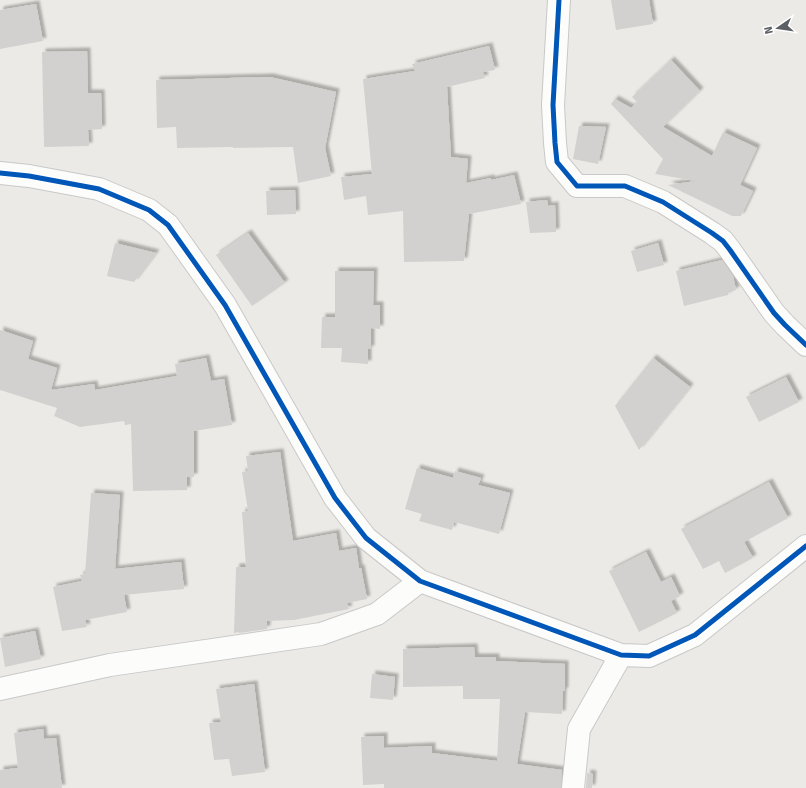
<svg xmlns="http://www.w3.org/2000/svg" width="806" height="788" font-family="'Fira Sans',sans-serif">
  <defs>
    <filter id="shadow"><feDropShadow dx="3.5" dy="-3.5" stdDeviation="1" flood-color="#0004"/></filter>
  </defs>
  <rect width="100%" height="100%" fill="#eceae6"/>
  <!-- building -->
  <path fill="#d3d1cf" filter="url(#shadow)" d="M611,0H649L653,24L616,30Z
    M36,4L43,41L0,49V10Z
    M489,46L495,70L483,72L485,78L447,87L451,157L468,159L466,183L491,178V180L514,175L521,204L469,214L464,261L404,262L403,211L368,215L366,196L344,200L341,177L372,174L363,79L415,71L412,64Z
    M87,51L88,93H101L102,129L88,130L89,146L44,147L42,52Z
    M671,60L700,91L663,127L712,156L723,132L757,148L740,185L753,191L741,216H732L668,185L696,181L655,174L663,159L611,104L615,99L631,108L637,102L632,97Z
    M270,77L336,92L325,148L331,176L298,183L293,147L233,148V147L177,148L176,127L157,128L156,80Z
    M579,126L606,127L598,164L573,159Z
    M295,190L296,214L267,215L266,191Z
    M547,200L548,206L555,205L556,232L530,233L526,202Z
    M248,233L285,283L252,306L216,255Z
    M115,243L156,253L134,282L107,276Z
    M658,243L664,265L637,272L631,251Z
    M722,260L733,276L736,290L728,293V295L684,306L676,271Z
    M335,271H374L373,305H380V329L371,328V349H368V364L341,362L342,348H321L322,317H335Z
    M0,330L33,341L28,359L57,368L51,390L94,384L95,390L177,376L175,364L206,358L211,381L224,379L232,425L194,431V477H187V490L133,491L131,424L125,425L124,421L80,427L54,416L57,408L0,390Z
    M653,358L690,387L639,450L615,406Z
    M786,377L799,402L759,422L746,397Z
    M280,452L293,541L336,533L339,551L356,548L359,568H361L367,599L347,603L349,609L294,620L267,621V629L239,633V632L234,633L236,567H246L242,512L248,511L242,472L248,471L246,456Z
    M417,468L453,478L455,471L481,478L478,485L510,493L499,534L454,522L452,530L419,521L422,514L405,509Z
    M769,482L788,518L744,542L753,558L725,573L719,561L703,569L681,529Z
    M91,493L120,495L115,569L181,562L184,589L124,595L127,612L85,620L87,627L62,631L53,587L82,581L80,575L85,574Z
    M646,552L661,582L671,577L680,596L671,601L677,613L639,632L609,571Z
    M35,631L41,659L5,667L0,638Z
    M474,647L475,657H496V661L565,664V691H563L562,714L525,712L517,764L562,770L561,788H384V784L363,785L361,737L384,736V748L432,746V753L497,761L500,699H463V686L403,687V649Z
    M372,674L395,677L393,700L370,698Z
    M254,684L265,772L232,776L229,759L214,760L209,723L221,722L216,689Z
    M43,729L44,739L56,738L62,788H0V770L18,768L14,733Z
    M587,773L593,774L592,788H586Z"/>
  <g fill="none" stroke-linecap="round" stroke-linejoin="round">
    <!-- minor casing -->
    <g stroke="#c8c9c8" stroke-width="24">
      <path id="minor" d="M559,0L553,105L555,143L557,162L577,186H625L663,202L712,233L723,241L730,250L774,313L785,325L806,345
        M0,173L29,176L99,189L149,210L168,225L225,305L335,498L366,538L420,581L621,655L649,656L695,635L806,546
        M0,689L110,665L321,634L377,614L420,581
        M573,788L579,729L621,655"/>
    </g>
    <!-- minor -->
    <use href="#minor" stroke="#fcfcfb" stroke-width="22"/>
    <!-- cycleway casing -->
    <g stroke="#fff" stroke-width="8">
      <path id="cycleway" d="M559,0L553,105L555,143L557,162L577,186H625L663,202L712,233L723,241L730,250L774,313L785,325L806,345
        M0,173L29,176L99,189L149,210L168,225L225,305L335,498L366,538L420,581L621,655L649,656L695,635L806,546"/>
    </g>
    <!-- cycleway -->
    <use href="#cycleway" stroke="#0057b8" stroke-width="5"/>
  </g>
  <!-- north arrow -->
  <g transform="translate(778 28) rotate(257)" stroke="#ffffff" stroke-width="3" paint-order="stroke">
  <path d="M0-3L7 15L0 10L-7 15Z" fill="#5c6064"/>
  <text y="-6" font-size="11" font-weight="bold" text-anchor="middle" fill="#5c6064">N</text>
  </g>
</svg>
